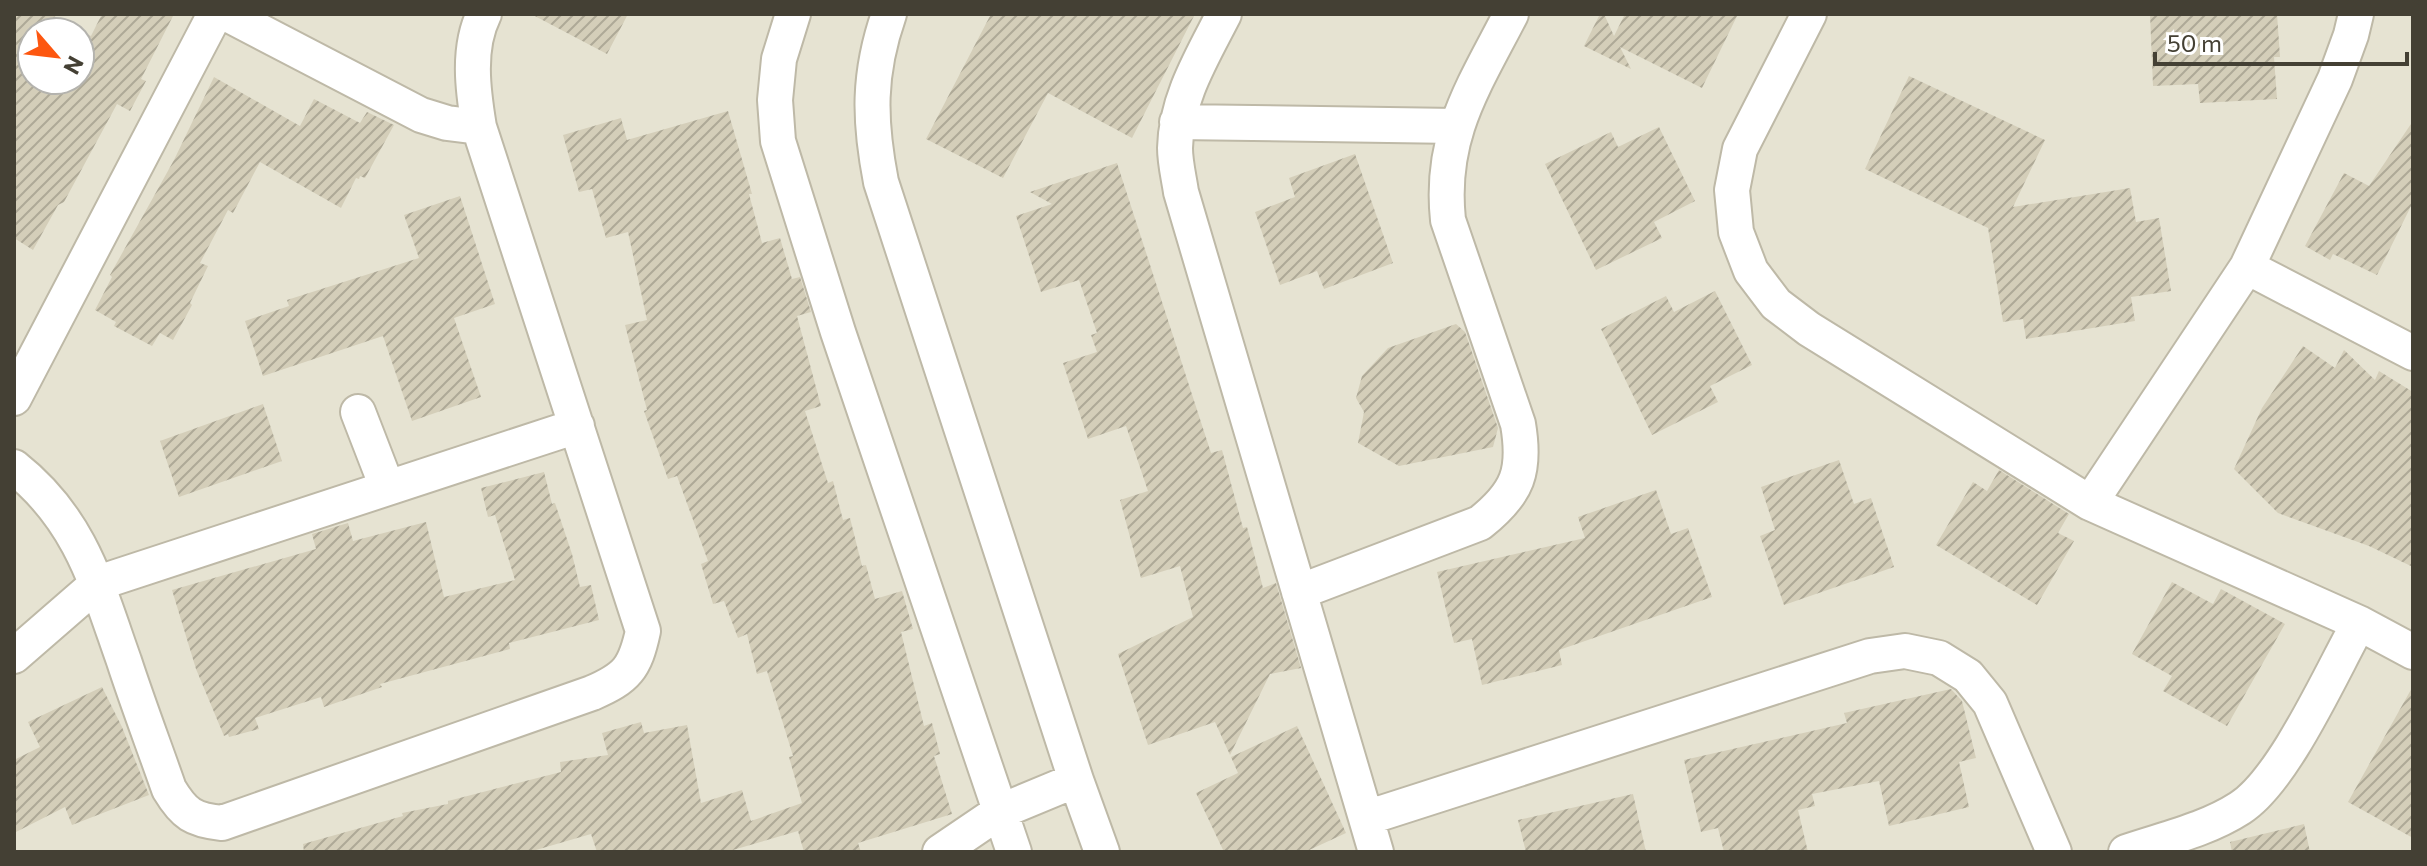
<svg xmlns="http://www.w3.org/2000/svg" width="2427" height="866" font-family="Commissioner,sans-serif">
  <defs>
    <pattern id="building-hatch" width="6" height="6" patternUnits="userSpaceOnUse" patternTransform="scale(2)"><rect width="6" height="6" fill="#d4ceb9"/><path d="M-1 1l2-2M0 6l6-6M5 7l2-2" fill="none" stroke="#aea997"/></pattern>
  </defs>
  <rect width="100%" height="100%" fill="#f2f0e4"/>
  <!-- residential -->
  <path fill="#e6e3d2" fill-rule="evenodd" d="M14,14H2413V852H14ZM32,32H80V80H32Z"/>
  <!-- building -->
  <path fill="url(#building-hatch)" fill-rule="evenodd" d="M14,14H50L91,36L102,14H174L141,79L146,81L130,111L117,104L64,202L58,205L33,250L14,238ZM32,32H80V80H32Z
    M531,14H628L607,54Z
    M991,14H1195L1132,138L1048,93L1003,178L926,139Z
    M1600,14H1604L1614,36L1625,14H1738L1702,88L1620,47L1631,69L1584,46Z
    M2150,14H2277L2280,57H2274L2277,99L2200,103L2198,84L2153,86Z
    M1909,76L2045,140L2013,207L2130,188L2136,222L2159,218L2171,291L2131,297L2135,321L2026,339L2023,319L2003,322L1988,228L1865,169Z
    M214,77L300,126L314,99L360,123L367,112L394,125L365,178L360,176L359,179L356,178L341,208L260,162L233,213L228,210L200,263L208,266L190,303L192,305L173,340L160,333L152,346L114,326L116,322L95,310L112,277L110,275L174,160Z
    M728,111L752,194H749L762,243L780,238L792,279L800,277L811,312L797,316L821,406L805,411L828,483L833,481L843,520L850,518L862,566L866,565L875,599L902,591L913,629L901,632L924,726L932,723L940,754L934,756L952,814L858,843L861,852H804L798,831L726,852H597L591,834L529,852H304L303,844L403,816L402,813L448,804V801L561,772L560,762L608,755L602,733L641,722L644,733L687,725L701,803L742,790L751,821L802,803L789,757L793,756L767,671L757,674L747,634L738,638L724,601L713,604L701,564L708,561L677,476L668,479L644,411L647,410L625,325L647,320L628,232L606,238L592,189L579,192L563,135L621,118L627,140Z
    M2413,121V202L2377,275L2333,254L2330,260L2305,246L2344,173L2369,186Z
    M1659,127L1695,201L1654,222L1662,238L1596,270L1545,164L1611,132L1618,147Z
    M1355,154L1393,263L1324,289L1317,271L1280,285L1255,212L1295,197L1289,178Z
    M1117,163L1211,453L1222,450L1243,528L1247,527L1263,588L1276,583L1301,668L1270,674L1230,755L1215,722L1148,745L1118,654L1193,617L1180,566L1141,578L1120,500L1148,491L1126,426L1088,439L1063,363L1097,352L1091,335L1097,333L1079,280L1041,292L1016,216L1052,204L1030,192Z
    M460,196L495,304L454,318L481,397L412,421L383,336L263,376L245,321L289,306L287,300L419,258L404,215Z
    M1715,291L1752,365L1710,386L1718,402L1652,435L1601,329L1666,296L1674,312Z
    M1456,324L1465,332L1498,428L1493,447L1399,466L1358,443L1364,412L1356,398L1362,376L1388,348Z
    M2303,346L2335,368L2344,350L2375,380L2379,371L2413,392V567L2369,546L2278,513L2234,469L2262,408Z
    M263,404L282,461L179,497L160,441Z
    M1839,460L1854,504L1871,498L1894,567L1784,605L1760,536L1775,530L1761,487Z
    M1999,470L2069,514L2058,533L2074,541L2037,605L1936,545L1973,482L1987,491Z
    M544,472L552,504L555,503L572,554L580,587L591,585L599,620L509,643L510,649L380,684L382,687L324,707L321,697L255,718L259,729L229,737L228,734L224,736L196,669L172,590L316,549L312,534L348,523L353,541L426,522L444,597L515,580L495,515L488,517L481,488Z
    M1656,490L1671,534L1688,528L1712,597L1559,650L1562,665L1482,685L1472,639L1454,643L1437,572L1585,538L1578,517Z
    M2172,582L2213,604L2221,589L2285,624L2227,726L2163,691L2172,676L2132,654Z
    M2413,686V838L2348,802Z
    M102,687L122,727L149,795L72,825L65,807L14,833V760L40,747L28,722Z
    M1951,689L1962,701L1976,758L1959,762L1969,807L1889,826L1879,781L1812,794L1815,806L1798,810L1808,852H1724L1718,828L1701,832L1684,760L1847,723L1844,713Z
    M1297,726L1346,833L1305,852H1224L1196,793L1238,773L1231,757Z
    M1633,794L1646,852H1526L1518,820Z
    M2304,824L2310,852H2232L2230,842Z"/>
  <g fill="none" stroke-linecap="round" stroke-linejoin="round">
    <!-- minor casing -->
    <g stroke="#beb9a7" stroke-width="38">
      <path id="minor" d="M227,14L421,115L447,123L479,127
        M793,14L779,59L775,100L778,141L838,332L1014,852
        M889,14C868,74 869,120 881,182L1076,780L1102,852
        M1224,14C1202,57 1176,99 1175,148C1175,163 1179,178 1181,192L1376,852
        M1809,14L1740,149L1732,190L1736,232L1751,271L1776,304L1809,329L2090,503L2359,623L2413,652
        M1177,122L1456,126
        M2247,267L2413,353
        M14,398L215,14
        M358,412L387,487
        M14,467C81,520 97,585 124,661C138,704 154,746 169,789C184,814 193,820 222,823L592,693C627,678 635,668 643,631L479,127C473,91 467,48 484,14
        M2090,503L2247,267L2335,79L2351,35L2356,14
        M1299,592L1480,523C1518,493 1526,471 1518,424L1448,220C1439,136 1474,86 1511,14
        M14,656L98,583L577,426
        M1366,818L1870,656L1905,651L1939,658L1968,676L1990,703L2054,852
        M940,852L999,812L1076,780
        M2126,852C2164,839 2206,830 2240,808C2284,780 2332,671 2359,623"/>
    </g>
    <!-- minor -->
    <use href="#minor" stroke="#fff" stroke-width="34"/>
  </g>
  <!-- border -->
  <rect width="2427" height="866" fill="none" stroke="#444034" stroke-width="32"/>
  <!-- north arrow -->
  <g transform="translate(56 56) rotate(118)"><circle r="38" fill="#ffffff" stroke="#b4b3ae" stroke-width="2"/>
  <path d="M0-6L14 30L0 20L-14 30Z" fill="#fd5710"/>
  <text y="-12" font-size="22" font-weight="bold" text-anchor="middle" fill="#444034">N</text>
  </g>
  <!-- scale -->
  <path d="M2155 52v12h252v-12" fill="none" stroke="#444034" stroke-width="4"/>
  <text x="2167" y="52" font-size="24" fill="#444034" stroke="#ffffff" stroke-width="6" paint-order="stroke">50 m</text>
</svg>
